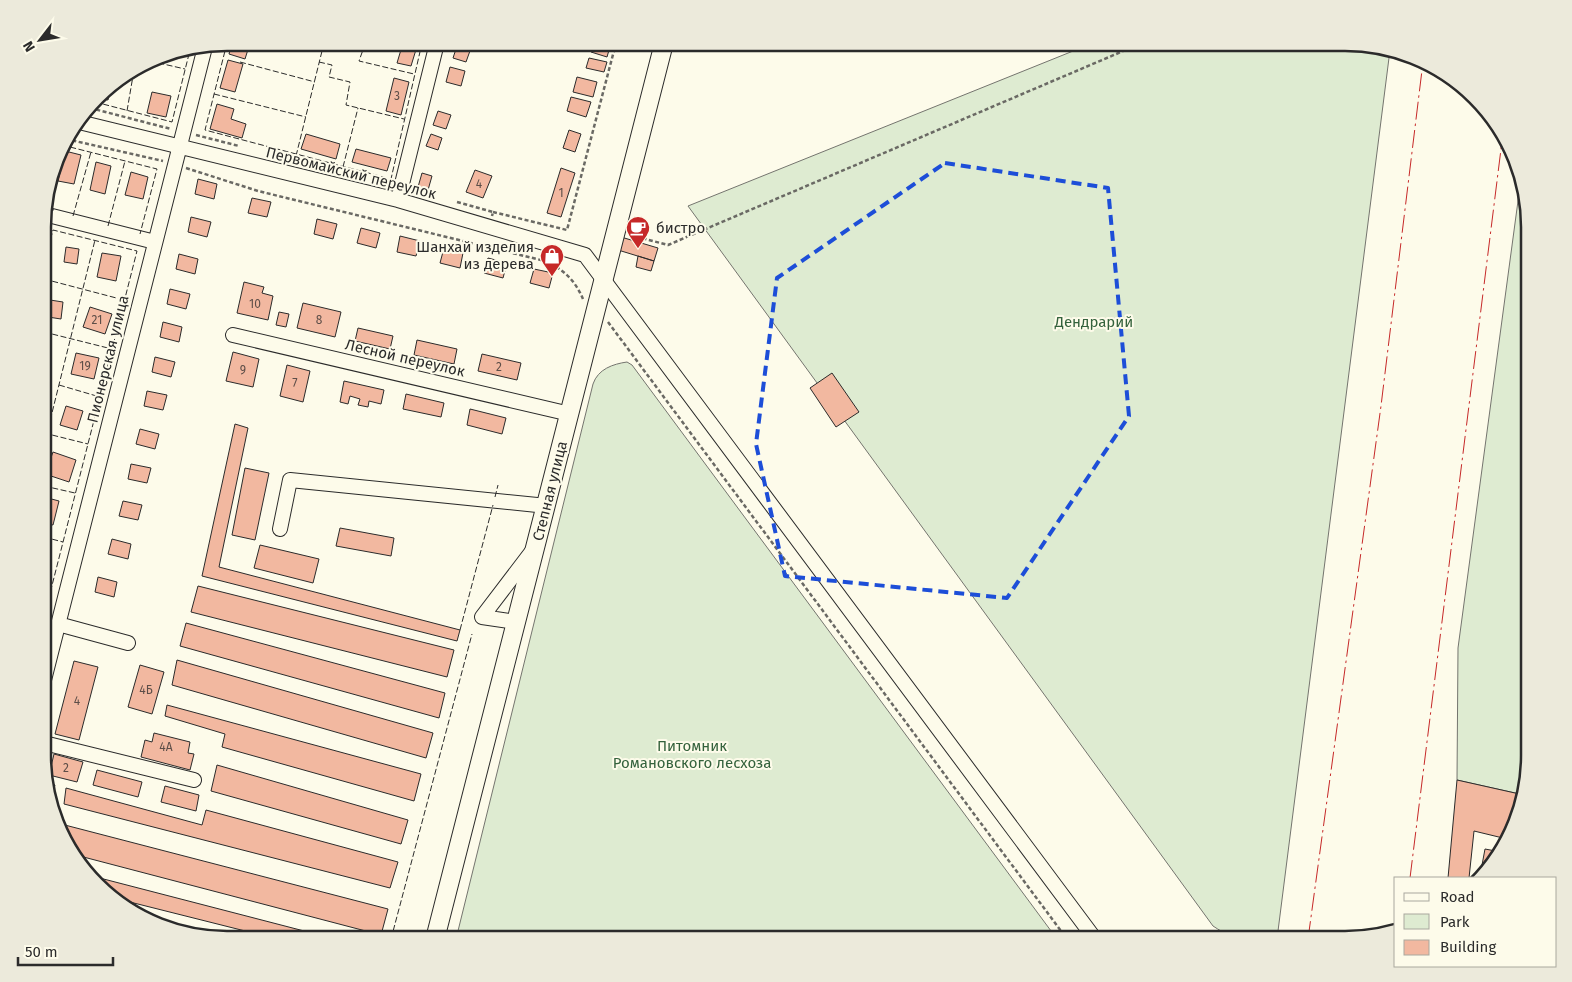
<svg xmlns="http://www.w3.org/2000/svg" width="1572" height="982" font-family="'Fira Sans',sans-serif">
  <rect width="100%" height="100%" fill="#fdfbea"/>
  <!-- green -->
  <path fill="#deebd1" stroke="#74746e" d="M1093,43H1345L1390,50L1278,931C1249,944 1239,943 1213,926L688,206Z
    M1520,186L1529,215V767L1524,795L1457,780L1458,648Z
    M627,362L632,365L1057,939H456L593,384C598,369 613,364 627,362Z"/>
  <!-- building -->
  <path fill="#f2b8a0" stroke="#2b2b2b" d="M232,43H250L245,59L229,54Z
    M403,43H418L411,66L397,63Z
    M458,43L471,48L466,62L453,58Z
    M593,43H611L607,57L591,52Z
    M589,58L607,62L604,72L586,68Z
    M228,60L243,64L235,92L220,88Z
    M450,67L465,71L461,86L446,82Z
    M577,77L597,82L593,97L573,92Z
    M394,78L409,82L401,115L386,111Z
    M111,85L108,100L98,98L105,89Z
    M152,92L171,96L166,117L147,113Z
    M571,97L591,102L586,117L567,111Z
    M217,104L234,109L231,119L246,124L242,138L210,129Z
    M438,111L451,115L446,129L433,125Z
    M569,130L581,134L575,152L563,148Z
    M306,134L340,144L336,159L301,149Z
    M431,134L442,138L438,150L426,146Z
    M356,149L391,158L387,171L352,162Z
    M65,151L81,155L74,184L58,181Z
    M96,162L111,166L105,194L90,190Z
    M561,168L575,173L561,217L547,213Z
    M475,170L492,176L483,198L466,192Z
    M131,172L148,177L143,199L125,195Z
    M422,173L432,176L428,190L418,187Z
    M198,179L217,184L214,199L195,194Z
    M252,198L271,202L267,217L248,213Z
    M191,217L211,222L207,237L188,232Z
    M317,219L337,224L333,239L314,234Z
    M361,228L380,233L376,248L357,243Z
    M400,236L420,241L416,256L397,252Z
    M621,237L658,248L654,261L618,250Z
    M66,247L79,249L77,264L64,262Z
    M444,248L463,253L460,268L440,263Z
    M102,253L121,256L116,281L97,277Z
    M179,254L198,259L195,274L176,269Z
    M638,256L654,261L651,271L636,267Z
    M488,258L507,263L503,278L484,273Z
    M534,269L553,273L549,288L530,283Z
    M244,282L264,287L262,293L273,296L268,320L237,313Z
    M170,289L190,294L186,309L167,304Z
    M50,300L63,302L61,319L48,317Z
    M303,303L341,312L335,337L297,328Z
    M90,307L112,314L105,334L83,327Z
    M279,312L289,314L286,327L276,325Z
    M163,322L182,327L179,342L160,337Z
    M358,328L393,336L390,349L355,341Z
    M417,340L457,349L454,364L414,355Z
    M233,352L259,359L253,387L226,381Z
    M76,353L99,358L94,379L71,374Z
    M482,354L521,363L517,380L478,371Z
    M155,357L175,362L171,377L152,372Z
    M287,365L310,371L303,402L280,396Z
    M44,369L48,370L44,397Z
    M832,373L859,412L836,427L810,388Z
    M344,381L384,390L381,404L369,401L368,407L358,405L360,399L350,396L348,404L340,402Z
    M147,391L167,395L163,410L144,406Z
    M406,394L444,403L441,417L403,409Z
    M66,406L83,411L77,430L60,425Z
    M470,409L506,418L502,434L467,425Z
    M235,424L248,428L219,567L460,630L457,641L202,576Z
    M140,429L159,434L155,449L136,444Z
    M53,452L76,460L69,482L45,474Z
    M131,464L151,468L147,483L128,479Z
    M245,468L269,473L255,540L232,535Z
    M44,497L59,501L53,525L44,523Z
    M123,501L142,505L138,520L119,516Z
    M340,528L394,538L391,556L336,546Z
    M112,539L131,544L128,559L108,554Z
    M260,545L319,559L313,583L254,568Z
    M98,577L117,582L114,597L95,592Z
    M198,586L454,650L447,677L191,612Z
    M186,623L445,693L439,718L180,646Z
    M177,660L433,733L426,758L172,685Z
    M74,661L98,667L79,740L55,734Z
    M140,665L164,672L152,714L128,707Z
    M167,705L421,774L414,801L222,747L225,734L165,716Z
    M154,733L190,742L188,753L194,754L190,770L141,757L145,740L152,742Z
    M54,754L83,762L77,782L49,775Z
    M217,765L408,820L401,844L211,791Z
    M97,770L142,782L138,797L93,785Z
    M1457,780L1524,795L1520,814L1507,839L1474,831L1469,878H1448Z
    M45,782L55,785L51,798Z
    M165,786L199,795L196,811L161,802Z
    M66,788L202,825L206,810L398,862L390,888L64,804Z
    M61,824L388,909L381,935L72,854Z
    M1485,849L1501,852L1489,866L1482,865Z
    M92,876L335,939H277L114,898Z"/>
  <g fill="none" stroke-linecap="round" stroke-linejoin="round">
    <!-- minor casing -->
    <g stroke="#2b2b2b" stroke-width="16">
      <path id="minor" d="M79,122L398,200L585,255L1095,939
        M398,200L437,43
        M44,214L155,242
        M233,335L570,414
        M280,529L290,480L547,506
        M516,622L482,617L533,550
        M58,624L128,643
        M44,680L205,47
        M44,743L194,780"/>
    </g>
    <!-- major casing -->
    <g stroke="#2b2b2b" stroke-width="20">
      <path id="major" d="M435,939L664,43"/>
    </g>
    <!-- path -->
    <path stroke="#6a6964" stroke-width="2.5" stroke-dasharray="4 2.5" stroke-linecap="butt" d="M90,108L171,129
      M196,135L239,146
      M66,139L163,161
      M186,168L258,191L545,261C563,269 575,280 583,299
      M457,202L493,212L492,216
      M493,212L567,230L616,43
      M630,235L668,245L1142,43
      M608,322L1067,939"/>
    <!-- minor -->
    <use href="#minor" stroke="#fdfbea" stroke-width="14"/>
    <!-- major -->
    <use href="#major" stroke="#fdfbea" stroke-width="18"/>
    <!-- fence -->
    <path stroke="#2b2b2b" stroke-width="1" stroke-dasharray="6 2.5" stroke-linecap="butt" d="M227,43L205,130L391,179L422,43
      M318,43L364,47L359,61L414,74
      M150,61L185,69
      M240,62L315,82
      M319,62L332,65L329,77L350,82L346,105L404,119
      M214,94L306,117
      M95,102L172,122L190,50
      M127,111L134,70
      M62,145L157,169L140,234
      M296,156L324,43
      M343,167L358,108
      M44,207L54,210
      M73,216L91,152
      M108,226L125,161
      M44,264L53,230L137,251L44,617
      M44,279L124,300
      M44,332L112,349
      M59,385L100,397
      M44,433L88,444
      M44,445L95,240
      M44,486L75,493
      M495,497L498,485
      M44,537L63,542
      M460,630L493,505
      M391,939L472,634"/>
    <!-- power -->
    <path stroke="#c62828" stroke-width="1" stroke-dasharray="18 4 2.5 4" stroke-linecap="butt" d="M1410,878L1503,133
      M1308,939L1381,406L1423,62"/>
  </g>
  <!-- marked area -->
  <path fill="none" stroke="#1d4ed8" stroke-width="4" stroke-dasharray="10 6" stroke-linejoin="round" d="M945,163L1108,188L1129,416L1007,598L785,576L756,444L777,278Z"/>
  <!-- icons -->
  <defs>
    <g id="cafe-pin" transform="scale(1.25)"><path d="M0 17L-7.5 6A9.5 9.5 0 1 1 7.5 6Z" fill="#c62828" stroke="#fdfbea"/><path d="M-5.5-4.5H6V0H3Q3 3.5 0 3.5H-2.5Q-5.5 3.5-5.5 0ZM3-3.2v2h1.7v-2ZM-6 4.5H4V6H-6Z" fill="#fff"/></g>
    <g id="shop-pin" transform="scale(1.25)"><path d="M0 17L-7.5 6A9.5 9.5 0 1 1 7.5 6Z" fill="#c62828" stroke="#fdfbea"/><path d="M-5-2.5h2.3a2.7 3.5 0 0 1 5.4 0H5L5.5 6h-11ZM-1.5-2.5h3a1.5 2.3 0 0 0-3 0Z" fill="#fff"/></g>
  </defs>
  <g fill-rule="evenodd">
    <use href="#cafe-pin" x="638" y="228"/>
    <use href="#shop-pin" x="552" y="256"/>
  </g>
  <g text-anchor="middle" stroke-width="4" stroke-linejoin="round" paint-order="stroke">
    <!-- number labels -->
    <g font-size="12" fill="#5d4e48">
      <text x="397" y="100">3</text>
      <text x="479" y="188">4</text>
      <text x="561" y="197">1</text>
      <text x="255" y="308">10</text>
      <text x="97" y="324">21</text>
      <text x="319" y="324">8</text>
      <text x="85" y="370">19</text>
      <text x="499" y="371">2</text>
      <text x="243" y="374">9</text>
      <text x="295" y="387">7</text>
      <text x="146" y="694">4Б</text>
      <text x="77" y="705">4</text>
      <text x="166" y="751">4А</text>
      <text x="66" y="772">2</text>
    </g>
    <!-- street labels -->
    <g font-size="15" fill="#2b2b2b" stroke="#fdfbea">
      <text transform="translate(351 173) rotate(14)" y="5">Первомайский переулок</text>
      <text transform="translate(405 358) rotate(13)" y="5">Лесной переулок</text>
      <text transform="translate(108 359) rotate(-76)" y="5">Пионерская улица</text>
      <text transform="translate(550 491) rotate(-76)" y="5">Степная улица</text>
    </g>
    <!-- poi labels -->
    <g font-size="15" fill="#2b2b2b" stroke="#fdfbea" text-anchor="start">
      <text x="656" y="233">бистро</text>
      <text x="534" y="252" text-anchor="end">Шанхай изделия<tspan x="534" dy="17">из дерева</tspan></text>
    </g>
    <!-- park labels -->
    <g font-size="15" fill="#34623c" stroke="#fdfbea">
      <text x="1094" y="327">Дендрарий</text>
      <text x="692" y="751">Питомник<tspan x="692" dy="17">Романовского лесхоза</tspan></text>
    </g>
  </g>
  <!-- crop -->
  <path d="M0 0H1572V982H0ZM227 51H1345A176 176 0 0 1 1521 227V755A176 176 0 0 1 1345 931H227A176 176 0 0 1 51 755V227A176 176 0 0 1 227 51Z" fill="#eceadb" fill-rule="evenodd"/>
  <path fill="none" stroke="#2b2b2b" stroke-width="2.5" d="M227 51H1345A176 176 0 0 1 1521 227V755A176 176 0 0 1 1345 931H227A176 176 0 0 1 51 755V227A176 176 0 0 1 227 51Z"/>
  <!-- legend -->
  <rect x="1394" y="877" width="162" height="90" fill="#fdfbea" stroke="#a9a89e"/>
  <rect x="1404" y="893" width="25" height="8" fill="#fdfbea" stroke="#a9a89e"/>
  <text x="1440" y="902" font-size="15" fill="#2b2b2b">Road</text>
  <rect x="1404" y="914" width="25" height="15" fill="#deebd1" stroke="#a9a89e"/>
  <text x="1440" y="927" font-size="15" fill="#2b2b2b">Park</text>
  <rect x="1404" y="940" width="25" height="15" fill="#f2b8a0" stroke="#a9a89e"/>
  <text x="1440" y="952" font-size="15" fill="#2b2b2b">Building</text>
  <!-- north arrow -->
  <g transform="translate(40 40) rotate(239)" stroke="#fdfbea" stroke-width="4" paint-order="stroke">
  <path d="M0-4L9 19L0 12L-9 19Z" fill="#2b2b2b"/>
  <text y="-8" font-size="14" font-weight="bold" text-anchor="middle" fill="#2b2b2b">N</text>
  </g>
  <!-- scale -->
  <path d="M18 957v8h95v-8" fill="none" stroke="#2b2b2b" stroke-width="2.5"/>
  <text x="25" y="957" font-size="15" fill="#2b2b2b" stroke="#fdfbea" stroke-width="4" paint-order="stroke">50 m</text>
</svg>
